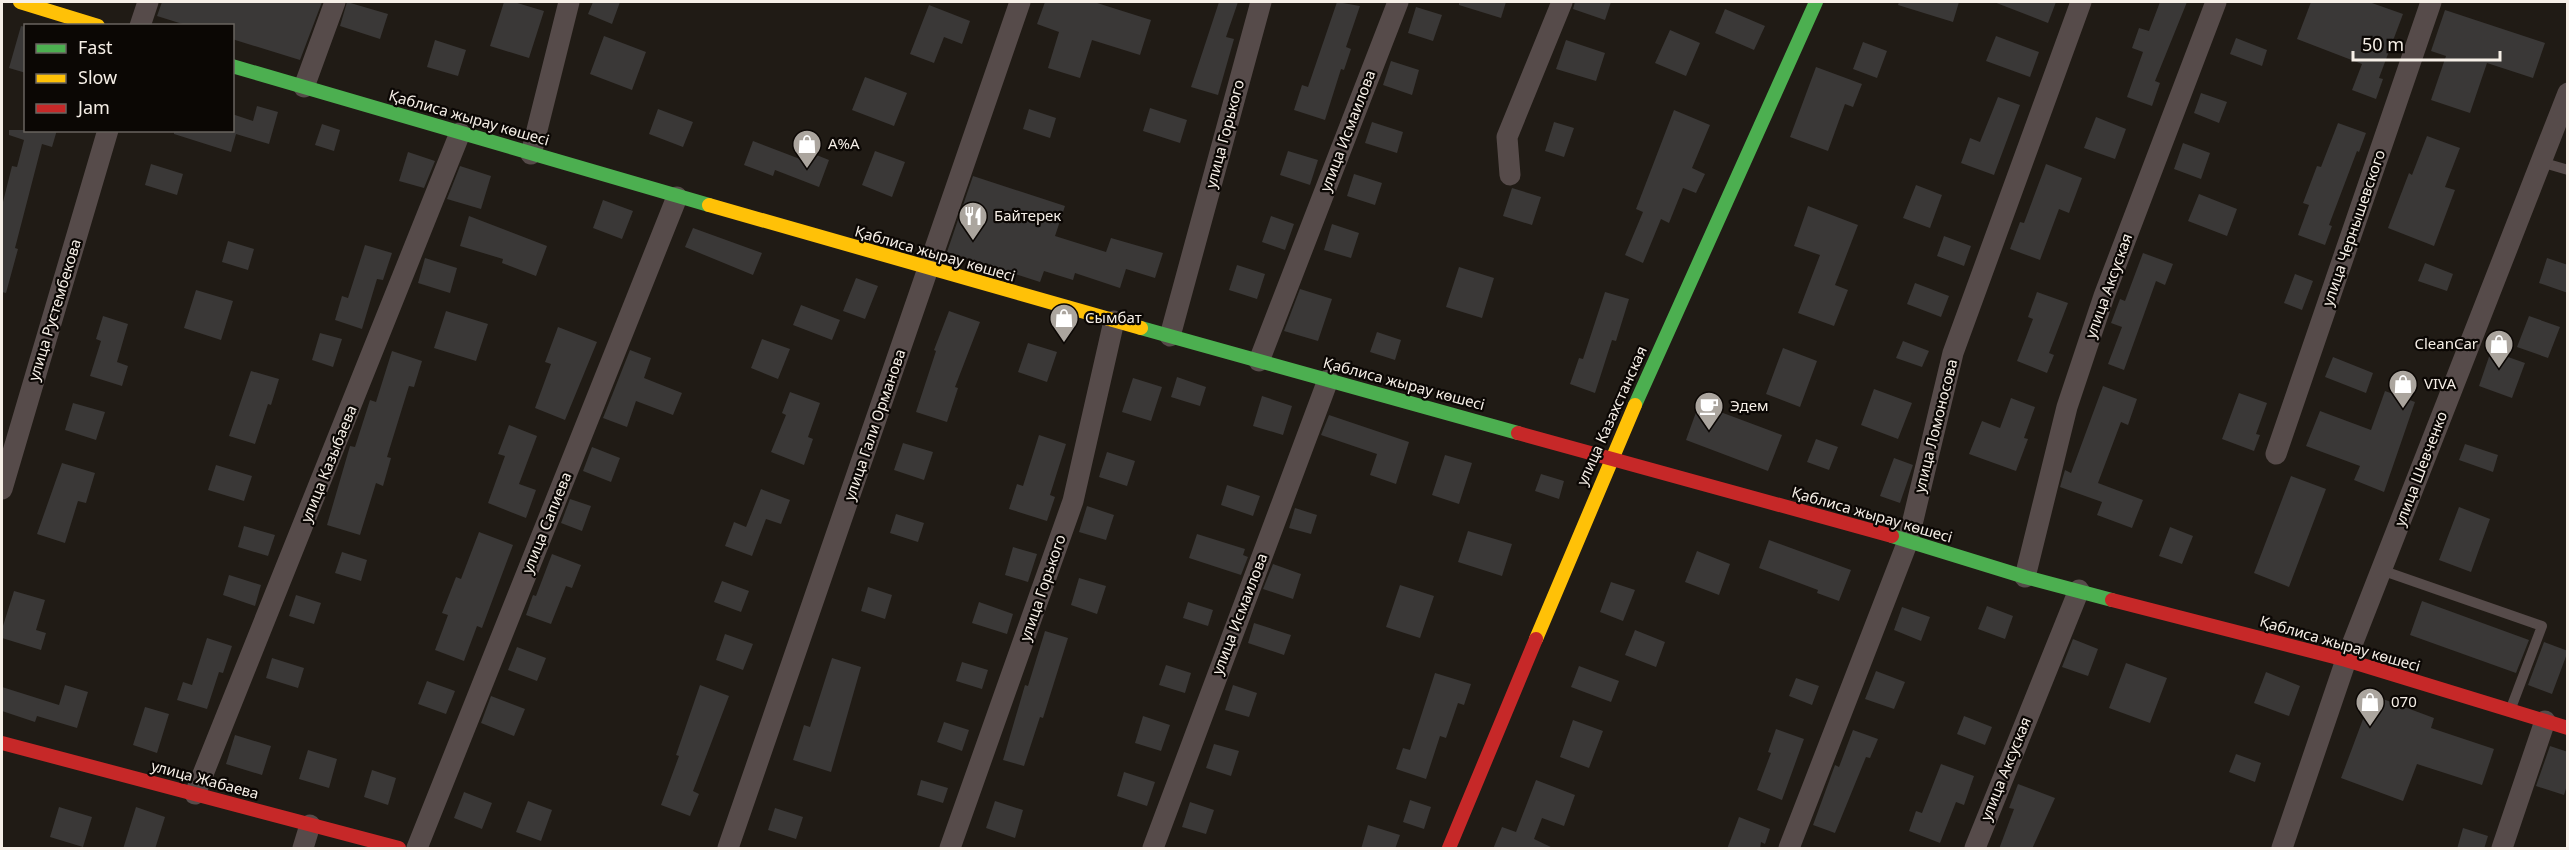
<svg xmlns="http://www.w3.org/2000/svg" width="2569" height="850" font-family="'Noto Sans',sans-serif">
  <rect width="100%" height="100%" fill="#201b15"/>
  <!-- building -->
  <path fill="#3a3837" d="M162,2H322L300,60L232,39V26H189L157,16Z
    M347,2L388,14L380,39L340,26Z
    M504,2H514L544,11L529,58L490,46Z
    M593,2H620L612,24L588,14Z
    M1045,2H1094L1151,20L1140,55L1092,40L1080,78L1048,68L1059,32L1037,24Z
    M1219,2H1238L1226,37L1234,39L1218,95L1191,87Z
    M1337,2L1360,6L1346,47L1351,49L1344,70L1341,69L1325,120L1294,110L1302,85L1308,87Z
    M1459,2H1506L1501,18L1459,5Z
    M1575,2H1611L1605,20L1573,9Z
    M1899,2H1959L1953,22L1898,5Z
    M1994,2H2056L2048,23Z
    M2160,2H2187L2155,81L2160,83L2152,106L2127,97L2143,52L2132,48L2139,28L2149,31Z
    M2311,2H2369L2403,14L2379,78L2383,79L2376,99L2352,90L2362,64L2297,39Z
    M929,5L970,21L962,44L944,37L934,63L910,54Z
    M1416,7L1442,15L1433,41L1408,33Z
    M1725,9L1765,26L1754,50L1715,33Z
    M2445,10L2545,43L2533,78L2487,63L2470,113L2431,100L2446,56L2431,51Z
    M21,26L26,27V73L9,68Z
    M1670,30L1700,43L1686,76L1655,63Z
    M604,36L646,52L632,90L590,74Z
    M1996,36L2039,52L2030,77L1986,61Z
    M2236,38L2267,50L2262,66L2230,54Z
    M435,40L466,50L458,76L427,67Z
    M1566,40L1605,53L1596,81L1556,69Z
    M1863,42L1887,51L1877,78L1853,69Z
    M1391,61L1419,70L1412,95L1383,85Z
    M1816,67L1862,84L1853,107L1845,104L1828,151L1790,137Z
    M865,77L907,93L894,126L852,110Z
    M2201,93L2227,102L2219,123L2194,113Z
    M1998,97L2020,105L1994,175L1961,163L1970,138L1980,142Z
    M257,106L278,112L269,144L236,134L231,152L174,134V130H232V114L253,121Z
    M1150,108L1187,120L1180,143L1143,131Z
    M658,109L693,122L683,147L649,134Z
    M1029,109L1056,118L1050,138L1023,129Z
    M1674,110L1710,125L1692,168L1705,174L1696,193L1683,188L1669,223L1661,219L1643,263L1625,255L1643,212L1636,209Z
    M2096,117L2126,129L2115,159L2084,148Z
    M1372,122L1403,132L1397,153L1365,143Z
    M1554,122L1574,128L1564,157L1545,151Z
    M2338,123L2366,133L2359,152L2357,151L2329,225L2332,226L2325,245L2298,235L2309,205L2303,203L2317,166L2321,167Z
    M322,124L340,130L334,151L315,145Z
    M9,130H57L52,147L42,144L15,248L18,249L6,293L2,292V206L12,166L17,167L24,140L9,135Z
    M2427,136L2460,148L2445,187L2455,190L2434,246L2388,228L2409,173L2412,175Z
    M753,141L800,159L804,150L829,160L819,187L775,170L773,176L744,165Z
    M2183,143L2210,153L2201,179L2174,169Z
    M875,151L905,162L892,197L862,185Z
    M1288,151L1318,160L1310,185L1280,175Z
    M408,152L435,161L424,188L399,181Z
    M151,164L183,174L177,195L145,185Z
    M2046,164L2082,178L2069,213L2059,209L2040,260L2010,249L2020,222L2024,223Z
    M460,166L491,176L481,209L447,199Z
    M1354,174L1382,183L1375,205L1347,196Z
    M973,176L1065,206L1055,236L1106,252L1111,238L1163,253L1155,278L1126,269L1120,288L1075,273L1073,280L1044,271L1040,282L947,252Z
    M1916,185L1942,195L1930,228L1903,218Z
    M1512,188L1541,197L1532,225L1503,216Z
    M2199,194L2237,209L2227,236L2188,221Z
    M603,200L633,211L622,239L593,228Z
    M1808,206L1858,225L1835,285L1848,290L1834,326L1798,313L1820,255L1794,246Z
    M469,216L547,246L536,276L502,263L503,259L460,246Z
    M1271,216L1294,224L1285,250L1262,242Z
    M1332,224L1359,233L1351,258L1324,250Z
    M693,228L762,253L753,275L685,247Z
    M1944,236L1971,246L1964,266L1937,256Z
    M228,241L254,249L248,270L222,262Z
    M365,245L392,253L383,280L377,279L362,329L335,320L342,296L348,298Z
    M2143,253L2173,264L2165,285L2156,281L2124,370L2108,364L2122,327L2111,323L2120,299L2125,301Z
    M425,258L457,268L450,293L418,283Z
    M2547,258L2568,265V293L2539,283Z
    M2425,263L2453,274L2447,291L2418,281Z
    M1237,265L1265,274L1257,299L1229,290Z
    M1459,267L1494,278L1482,318L1446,307Z
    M2295,274L2313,281L2302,310L2284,303Z
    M856,278L878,286L865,319L843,311Z
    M1915,283L1949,296L1941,317L1907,304Z
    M1300,289L1332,299L1318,341L1284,331Z
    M196,290L233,301L221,340L184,328Z
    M1605,292L1629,299L1616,341L1612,340L1595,393L1570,384L1579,358L1583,359Z
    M2037,292L2068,303L2049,353L2054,355L2047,373L2017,361L2033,319L2028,317Z
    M801,305L840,320L832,340L793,325Z
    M446,311L488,324L476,361L434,348Z
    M949,311L980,322L955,387L958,388L947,422L916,412L936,351L934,350Z
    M103,316L128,324L117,362L128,366L122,386L90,376L101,341L96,339Z
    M2529,316L2560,327L2548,358L2517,347Z
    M558,327L597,342L565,420L535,408L551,364L545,362Z
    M1377,332L1401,340L1395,360L1370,352Z
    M320,333L342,339L333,367L312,360Z
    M762,339L790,349L778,379L751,368Z
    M1903,341L1929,351L1922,367L1896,358Z
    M1028,343L1057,352L1047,382L1018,372Z
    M1783,348L1817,361L1800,407L1766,394Z
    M630,350L651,358L644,378L682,393L673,415L636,401L627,427L603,418Z
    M392,351L422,361L414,387L409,386L387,457L391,458L383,486L376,483L360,535L327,525L350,446L355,447L370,400L376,402Z
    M2491,351L2525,363L2512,398L2479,386Z
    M2333,357L2373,373L2366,393L2325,377Z
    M251,371L279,379L271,405L268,404L255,444L229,436Z
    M1177,377L1206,387L1200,406L1171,397Z
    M1133,378L1162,387L1151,421L1122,412Z
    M2103,386L2137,399L2128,425L2121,422L2098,483L2143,500L2132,528L2097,515L2102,502L2060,487L2065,470L2071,473Z
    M1874,389L1912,403L1898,439L1861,425Z
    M2385,391L2415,402L2384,492L2354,480L2360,466L2306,446L2320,411L2371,430Z
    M790,392L820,403L808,437L813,439L804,465L771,452L786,415L782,413Z
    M2239,393L2267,403L2256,434L2260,435L2254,451L2222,439Z
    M1262,396L1292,406L1283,435L1253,426Z
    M2011,398L2035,407L2024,438L2028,439L2016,471L1969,454L1982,421L2000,428Z
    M73,403L105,412L96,440L65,430Z
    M1699,404L1782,435L1768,471L1686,440Z
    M1329,415L1409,442L1396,484L1370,475L1377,454L1321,435Z
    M509,425L537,436L519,484L536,490L526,518L488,503L505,456L498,454Z
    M1039,435L1066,444L1050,495L1055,497L1047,521L1009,509L1017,484L1023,486Z
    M1816,439L1838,447L1829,470L1807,462Z
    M903,443L933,452L924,480L894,470Z
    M2465,444L2498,455L2493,472L2459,460Z
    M592,447L620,458L611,482L583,471Z
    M1107,452L1135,461L1127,486L1099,477Z
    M1445,455L1472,463L1459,504L1432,495Z
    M1894,458L1913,465L1900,503L1880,496Z
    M62,463L95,473L86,503L78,501L65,543L37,534Z
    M216,465L252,476L244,501L208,490Z
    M1541,474L1564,481L1559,499L1535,491Z
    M2291,476L2326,489L2289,587L2254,573Z
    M1227,485L1260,496L1253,516L1221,505Z
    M761,489L790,500L781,524L766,519L752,556L725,546L734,522L746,527Z
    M570,499L591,506L582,531L561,523Z
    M1087,506L1114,515L1106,540L1079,532Z
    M2459,507L2490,519L2471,572L2439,560Z
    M1295,508L1317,515L1311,534L1289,528Z
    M896,514L924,523L918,542L890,533Z
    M244,526L275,535L268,556L238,547Z
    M2170,527L2193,536L2182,564L2159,556Z
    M1468,531L1512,544L1502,576L1458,562Z
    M479,532L513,545L482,628L477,626L464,661L435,650L448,615L442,613L456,577L461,579Z
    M1197,534L1245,549L1243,555L1248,557L1241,575L1189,558Z
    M1769,540L1851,570L1839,601L1817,593L1818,590L1759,568Z
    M1013,547L1037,554L1028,582L1005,575Z
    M1697,551L1730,564L1719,595L1685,582Z
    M342,552L367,560L361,581L335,573Z
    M552,554L581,565L572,588L566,586L551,624L526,615L533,595L536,596Z
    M1273,564L1301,574L1293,599L1263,589Z
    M229,575L261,585L255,606L223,595Z
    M1079,578L1106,586L1097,614L1071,605Z
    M722,581L749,591L741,612L714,602Z
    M1611,582L1635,590L1623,621L1600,612Z
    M1400,585L1434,596L1420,638L1386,627Z
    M868,587L892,595L885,619L861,611Z
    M14,591L45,600L36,630L46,633L41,650L2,638V629Z
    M296,595L321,603L314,624L289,616Z
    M2422,601L2529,640L2516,673L2410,635Z
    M979,602L1013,614L1007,634L972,623Z
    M1188,602L1213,610L1208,626L1183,618Z
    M1987,606L2013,616L2005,639L1978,629Z
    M1902,607L1930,617L1921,641L1894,630Z
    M1254,623L1291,635L1284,655L1248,643Z
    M1635,630L1665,642L1656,667L1625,655Z
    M1045,631L1068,638L1043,718L1040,717L1024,766L1003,760L1025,685L1028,686Z
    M725,634L753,644L743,670L716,660Z
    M207,638L232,646L223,673L219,672L207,709L177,700L183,682L192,685Z
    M2073,639L2098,649L2088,676L2062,667Z
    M2544,642L2568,651L2552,694L2528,685Z
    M517,647L546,658L537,681L508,670Z
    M272,658L304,668L298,688L266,678Z
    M832,658L861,667L831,772L793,760L804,725L810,727Z
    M962,662L988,670L982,689L956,681Z
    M2126,663L2167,678L2150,723L2109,708Z
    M1166,665L1191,673L1185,693L1159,685Z
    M1579,666L1619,681L1611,702L1571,687Z
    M1876,671L1905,682L1894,709L1865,699Z
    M2266,672L2300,686L2289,716L2254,703Z
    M1435,673L1471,684L1464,705L1458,703L1446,738L1440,736L1426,779L1396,769L1403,748L1410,750Z
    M1796,678L1819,686L1812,705L1789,696Z
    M427,681L455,691L446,714L418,704Z
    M65,685L88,692L77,728L37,716L35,722L2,711V687L59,705Z
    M700,685L729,696L693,791L699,794L690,816L661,805L679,756L676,755Z
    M1233,685L1257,693L1249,717L1225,710Z
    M2372,695L2434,718L2431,728L2494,749L2482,785L2417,764L2403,801L2341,778Z
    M491,696L525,709L514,736L481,723Z
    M145,707L169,714L157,753L133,745Z
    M1143,716L1170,725L1161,751L1135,743Z
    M1964,716L1992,727L1985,745L1957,734Z
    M1573,720L1603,731L1589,768L1560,757Z
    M944,722L969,730L962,751L937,742Z
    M1776,729L1804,739L1782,800L1757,790L1771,753L1768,752Z
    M1853,730L1878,739L1870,758L1866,757L1835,833L1813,825L1835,765L1839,767Z
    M235,735L271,746L262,775L226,764Z
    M1214,744L1239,751L1231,776L1206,768Z
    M2550,746L2568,752V782L2564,795L2536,786Z
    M308,750L337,759L329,788L299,779Z
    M2236,754L2261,763L2255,782L2229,772Z
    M1941,764L1974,776L1964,805L1956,802L1940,843L1909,831L1916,811L1922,813Z
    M372,770L396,778L388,805L364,797Z
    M1124,772L1155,782L1147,806L1117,796Z
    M921,780L948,788L943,803L917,795Z
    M1536,780L1575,795L1564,826L1542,818L1534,839L1555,849H1493L1502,827L1516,832Z
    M2018,784L2055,798L2032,849H1999L2014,809L2009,808Z
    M464,792L492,803L482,829L454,818Z
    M1410,800L1431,807L1424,829L1403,822Z
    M528,801L552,810L541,841L516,832Z
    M995,801L1023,810L1015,838L986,828Z
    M1190,802L1214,810L1206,834L1182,827Z
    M59,807L92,817L83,847L50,837Z
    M136,807L165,817L155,849H123Z
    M775,808L803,817L796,839L768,830Z
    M1739,817L1770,829L1765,844L1761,842L1760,849H1727Z
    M1368,825L1400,835L1395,849H1361Z
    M2463,828L2488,836L2484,849H2457Z"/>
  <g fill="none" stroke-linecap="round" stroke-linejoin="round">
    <!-- lane -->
    <path stroke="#564b4a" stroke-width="10" d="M2541,162L2568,170
      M2381,570L2542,626L2511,708"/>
    <!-- street -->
    <path stroke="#564b4a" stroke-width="21" d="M140,26L148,2
      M304,87L335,2
      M531,154L569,2
      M1510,175L1507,137L1562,2
      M1170,336L1261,2
      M1259,361L1398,2
      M2276,454L2431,2
      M2,489L108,130
      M2025,577L2067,407L2104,296L2216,2
      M195,794L460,133
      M303,848L310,825
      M417,848L677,197
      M728,848L1020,2
      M950,848L1073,501L1114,321
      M1153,848L1328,380
      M1789,848L1908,541L1953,353L2081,2
      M1975,848L2079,590
      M2282,848L2346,660L2568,93
      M2502,848L2545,721"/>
    <!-- fast -->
    <path stroke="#4caf50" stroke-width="14" d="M232,66L709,205
      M1141,328L1518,433
      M1635,405L1816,2
      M1892,536L2025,577L2112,600"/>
    <!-- slow -->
    <path stroke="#ffc107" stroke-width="14" d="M20,2L98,26
      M709,205L1141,328
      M1536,639L1635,405"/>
    <!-- jam -->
    <path stroke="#c62828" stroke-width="14" d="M1518,433L1892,536
      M2112,600L2346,660L2568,728
      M2,743L399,848
      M1449,848L1536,639"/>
  </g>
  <!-- icons -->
  <defs>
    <g id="shop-pin" transform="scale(1.5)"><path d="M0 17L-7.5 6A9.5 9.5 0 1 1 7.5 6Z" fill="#aba59e" stroke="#0b0704"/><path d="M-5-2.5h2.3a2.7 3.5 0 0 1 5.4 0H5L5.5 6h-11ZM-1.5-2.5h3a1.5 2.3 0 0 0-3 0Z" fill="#fff"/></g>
    <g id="restaurant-pin" transform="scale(1.5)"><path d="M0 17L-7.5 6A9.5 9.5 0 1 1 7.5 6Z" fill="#aba59e" stroke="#0b0704"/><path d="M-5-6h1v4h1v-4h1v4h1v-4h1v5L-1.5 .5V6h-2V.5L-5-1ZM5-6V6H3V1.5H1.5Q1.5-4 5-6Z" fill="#fff"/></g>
    <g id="cafe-pin" transform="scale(1.5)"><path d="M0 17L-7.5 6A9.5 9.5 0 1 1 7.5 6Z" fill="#aba59e" stroke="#0b0704"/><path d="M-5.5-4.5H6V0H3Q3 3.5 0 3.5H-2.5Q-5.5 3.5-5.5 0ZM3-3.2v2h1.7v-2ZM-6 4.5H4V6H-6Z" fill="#fff"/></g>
  </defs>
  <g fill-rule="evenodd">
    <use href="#shop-pin" x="807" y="144"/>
    <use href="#restaurant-pin" x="973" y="216"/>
    <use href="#shop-pin" x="1064" y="318"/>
    <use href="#shop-pin" x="2499" y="344"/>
    <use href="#shop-pin" x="2403" y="384"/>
    <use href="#cafe-pin" x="1709" y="406"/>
    <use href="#shop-pin" x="2370" y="702"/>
  </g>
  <g text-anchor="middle" stroke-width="4.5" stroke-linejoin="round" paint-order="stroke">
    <!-- street labels -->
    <g font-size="15" fill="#f6efe7" stroke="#0b0704">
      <text transform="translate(469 118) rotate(16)" y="5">Қаблиса жырау көшесі</text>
      <text transform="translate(1348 131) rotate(-69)" y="5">улица Исмаилова</text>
      <text transform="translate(1225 134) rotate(-75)" y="5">улица Горького</text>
      <text transform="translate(2354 228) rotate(-71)" y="5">улица Чернышевского</text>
      <text transform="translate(935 254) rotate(16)" y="5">Қаблиса жырау көшесі</text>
      <text transform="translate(2109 286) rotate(-70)" y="5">улица Аксуская</text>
      <text transform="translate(55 310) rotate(-73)" y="5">улица Рустембекова</text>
      <text transform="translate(1404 384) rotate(15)" y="5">Қаблиса жырау көшесі</text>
      <text transform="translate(1612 416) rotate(-66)" y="5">улица Казахстанская</text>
      <text transform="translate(875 425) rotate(-71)" y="5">улица Гали Орманова</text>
      <text transform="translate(1936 426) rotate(-76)" y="5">улица Ломоносова</text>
      <text transform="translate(329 464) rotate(-68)" y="5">улица Казыбаева</text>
      <text transform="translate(2421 469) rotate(-69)" y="5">улица Шевченко</text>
      <text transform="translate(1872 515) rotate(16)" y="5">Қаблиса жырау көшесі</text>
      <text transform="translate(547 523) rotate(-68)" y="5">улица Сапиева</text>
      <text transform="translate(1043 588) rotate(-71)" y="5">улица Горького</text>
      <text transform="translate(1240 614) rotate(-69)" y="5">улица Исмаилова</text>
      <text transform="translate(2340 644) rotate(16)" y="5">Қаблиса жырау көшесі</text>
      <text transform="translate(2006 769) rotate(-68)" y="5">улица Аксуская</text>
      <text transform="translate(205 780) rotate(15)" y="5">улица Жабаева</text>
    </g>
    <!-- poi labels -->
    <g font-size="15" fill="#f6efe7" stroke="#0b0704" text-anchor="start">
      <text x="828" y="149">A%A</text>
      <text x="994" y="221">Байтерек</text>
      <text x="1085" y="323">Сымбат</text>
      <text x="2478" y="349" text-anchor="end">CleanCar</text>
      <text x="2424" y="389">VIVA</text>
      <text x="1730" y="411">Эдем</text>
      <text x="2391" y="707">070</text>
    </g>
  </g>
  <!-- border -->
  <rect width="2569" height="850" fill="none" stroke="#f6efe7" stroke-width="6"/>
  <!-- legend -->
  <rect x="24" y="24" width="210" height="108" fill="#0b0704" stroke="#69645f" stroke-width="1.5"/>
  <rect x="36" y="44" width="30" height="9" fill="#4caf50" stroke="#69645f" stroke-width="1.5"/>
  <text x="78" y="54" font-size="18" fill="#f6efe7">Fast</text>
  <rect x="36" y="74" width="30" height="9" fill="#ffc107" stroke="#69645f" stroke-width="1.5"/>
  <text x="78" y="84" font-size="18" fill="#f6efe7">Slow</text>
  <rect x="36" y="104" width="30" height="9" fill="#c62828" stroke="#69645f" stroke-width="1.5"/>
  <text x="78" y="114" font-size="18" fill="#f6efe7">Jam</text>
  <!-- scale -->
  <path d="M2353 51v9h147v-9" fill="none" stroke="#f6efe7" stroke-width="3"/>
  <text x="2362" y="51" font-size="18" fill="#f6efe7" stroke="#0b0704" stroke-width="4.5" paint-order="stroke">50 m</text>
</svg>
